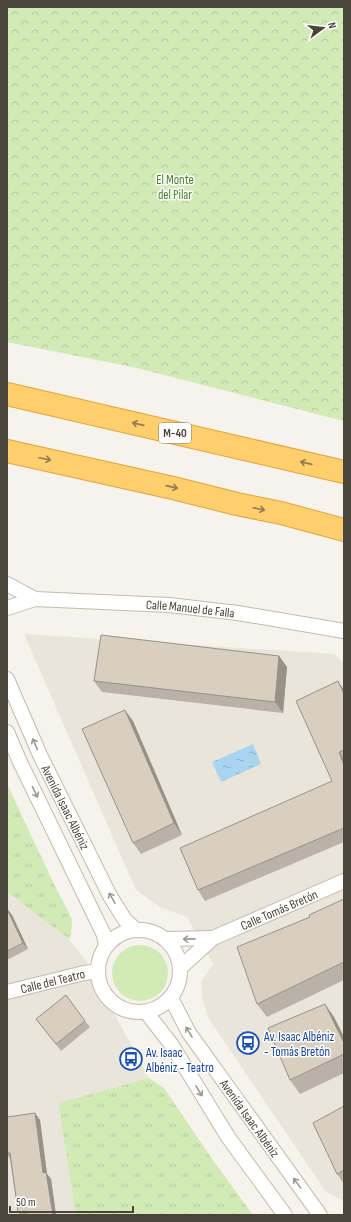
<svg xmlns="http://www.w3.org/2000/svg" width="351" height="1222" font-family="'Sofia Sans Condensed',sans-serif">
  <defs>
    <pattern id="grass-tufts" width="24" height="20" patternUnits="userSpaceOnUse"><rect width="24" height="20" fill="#d2eab5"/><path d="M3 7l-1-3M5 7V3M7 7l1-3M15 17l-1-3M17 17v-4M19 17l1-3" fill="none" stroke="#b6ca9c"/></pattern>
    <pattern id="forest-crowns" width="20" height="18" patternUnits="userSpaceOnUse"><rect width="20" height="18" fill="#d2eab5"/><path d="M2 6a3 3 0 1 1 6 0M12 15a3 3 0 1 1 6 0" fill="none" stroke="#b6ca9c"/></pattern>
    <pattern id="water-ripples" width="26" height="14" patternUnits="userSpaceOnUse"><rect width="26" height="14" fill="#a9d4f2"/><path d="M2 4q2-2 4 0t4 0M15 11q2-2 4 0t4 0" fill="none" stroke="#8caec5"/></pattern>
  </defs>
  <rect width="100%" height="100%" fill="#f6f3ec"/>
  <!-- residential -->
  <path fill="#eae5da" d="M24,634L334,654L344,663V1201L326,1192L209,1019L202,999L201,982L213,964L187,917L160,907L136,890Z
    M7,892L69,939L86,961L149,1078L59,1103L76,1215H7Z"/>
  <!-- grass -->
  <path fill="url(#grass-tufts)" d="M7,784L54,884L72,919L71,936L69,939L7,892Z
    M149,1078L164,1088L215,1163L253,1215H76L58,1103Z"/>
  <!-- forest -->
  <path fill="url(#forest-crowns)" d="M7,7H344V421L137,368L7,342Z"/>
  <!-- garden -->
  <path fill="#d2eab5" d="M112 973a28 28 0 1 1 56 0a28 28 0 1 1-56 0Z"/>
  <!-- water -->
  <path fill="url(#water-ripples)" d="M253,744L261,764L221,782L212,762Z"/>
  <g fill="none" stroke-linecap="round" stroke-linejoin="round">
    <!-- street casing -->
    <g stroke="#c2bbae" stroke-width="16">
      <g id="street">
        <path d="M7,584L35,599"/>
        <path id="s1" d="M7,608L35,599L169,605L238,613L344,631"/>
        <path id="s2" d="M7,679L40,755L110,896L125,920L135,929"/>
        <path d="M7,732L20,762L104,935L106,946"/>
        <circle cx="139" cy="971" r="41"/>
        <path d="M166,939L213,938"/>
        <path id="s3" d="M181,967L213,938L344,881"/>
        <path id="s4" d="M7,992L84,973L98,971"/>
        <path id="s5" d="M171,998L189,1033L320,1215"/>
        <path d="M146,1012L171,1044L228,1137L285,1215"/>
      </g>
    </g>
    <!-- highway casing -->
    <g stroke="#e0a43c" stroke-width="24">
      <path id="highway" d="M7,394L344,472
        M7,451L173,488L237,504L281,513L344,530"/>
    </g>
    <!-- street -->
    <use href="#street" stroke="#fff" stroke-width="14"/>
    <!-- highway -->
    <use href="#highway" stroke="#ffcf6e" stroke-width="22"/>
  </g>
  <!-- wall -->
  <path fill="#bab2a6" d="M279,656L287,667L283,713L102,692L94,681Z
    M344,690V842L205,901L198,890L332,781Z
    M133,721L182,835L141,854L133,843Z
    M344,899V980L267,1017L257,1004L310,917Z
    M7,909L12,915L28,949L7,960Z
    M334,1017L344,1037V1073L300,1094L290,1080Z
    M36,1019L85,1021L90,1027L61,1051Z
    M344,1106V1184L337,1174Z
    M7,1117L40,1120L47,1174L51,1179L56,1215H20L18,1212L10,1159L7,1154Z"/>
  <!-- shaded-wall -->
  <path fill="#979187" d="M279,656L287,667L283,713L275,702Z
    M338,681L344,690V694Z
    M125,710L133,721L182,835L174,823Z
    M339,752L344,760V765Z
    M7,909L12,915L28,949L23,943Z
    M325,1004L334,1017L344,1037V1043Z
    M35,1113L40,1120L47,1174L51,1179L56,1215H53L43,1173Z"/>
  <!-- building -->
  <path fill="#d8cfc1" stroke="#979187" d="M101,635L279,656L275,702L94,681Z
    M338,681L344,694V750L339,752L344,765V828L198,890L180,848L332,781L296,701Z
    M125,710L174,823L133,843L82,729Z
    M344,899V962L257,1004L237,947L310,917L309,915Z
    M7,909L23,943L7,951Z
    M66,995L85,1021L56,1044L36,1019Z
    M325,1004L344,1043V1054L290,1080L268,1028Z
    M344,1106V1170L337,1174L313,1123Z
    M35,1113L43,1173L46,1172L53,1215H26V1211L18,1212L10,1153H7V1117Z"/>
  <!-- one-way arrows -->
  <defs><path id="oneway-shaft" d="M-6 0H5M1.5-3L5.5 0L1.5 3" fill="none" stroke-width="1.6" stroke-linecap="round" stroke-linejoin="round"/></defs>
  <g stroke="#937c4e">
    <use href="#oneway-shaft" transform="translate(138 424) rotate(-167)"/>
    <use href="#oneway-shaft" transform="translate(45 459) rotate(12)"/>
    <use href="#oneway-shaft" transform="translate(306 463) rotate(-167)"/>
    <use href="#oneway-shaft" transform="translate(172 487) rotate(13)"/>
    <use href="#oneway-shaft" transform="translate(259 509) rotate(12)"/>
  </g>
  <g stroke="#9c9892">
    <use href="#oneway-shaft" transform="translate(35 744) rotate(-113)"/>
    <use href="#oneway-shaft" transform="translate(35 792) rotate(64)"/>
    <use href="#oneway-shaft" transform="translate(112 898) rotate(-120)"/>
    <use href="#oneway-shaft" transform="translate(189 939) rotate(179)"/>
    <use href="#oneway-shaft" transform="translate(189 1032) rotate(-121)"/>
    <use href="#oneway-shaft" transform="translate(199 1091) rotate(58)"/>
    <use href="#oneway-shaft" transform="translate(297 1183) rotate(-126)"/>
  </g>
  <!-- icons -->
  <defs>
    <g id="bus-ring" transform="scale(1.15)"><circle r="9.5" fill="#fff" stroke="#1a4fb4" stroke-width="1.5"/><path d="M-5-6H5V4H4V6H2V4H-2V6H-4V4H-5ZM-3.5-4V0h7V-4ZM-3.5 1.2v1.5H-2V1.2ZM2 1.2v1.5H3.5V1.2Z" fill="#1a4fb4"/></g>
  </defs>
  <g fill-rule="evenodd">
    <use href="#bus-ring" x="248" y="1043"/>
    <use href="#bus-ring" x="131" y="1059"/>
  </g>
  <g text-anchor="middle" stroke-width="3" stroke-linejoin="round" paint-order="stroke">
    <!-- shield labels -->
    <rect fill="#fff" stroke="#817c74" stroke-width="1" x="159" y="423" width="32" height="20" rx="3"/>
    <g font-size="12" font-weight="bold" fill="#4b4439">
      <text x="175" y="437">M-40</text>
    </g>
    <!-- park labels -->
    <g font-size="13" fill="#4a7f2a" stroke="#fff">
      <text x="175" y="184">El Monte<tspan x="175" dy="15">del Pilar</tspan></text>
    </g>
    <!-- street labels -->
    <g font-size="13" fill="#4b4439" stroke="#fff">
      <text dy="5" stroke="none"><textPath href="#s1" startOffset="185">Calle Manuel de Falla</textPath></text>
      <text dy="5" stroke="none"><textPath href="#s2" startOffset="141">Avenida Isaac Albéniz</textPath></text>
      <text dy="5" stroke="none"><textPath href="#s3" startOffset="115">Calle Tomás Bretón</textPath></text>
      <text dy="5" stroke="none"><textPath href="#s4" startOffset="47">Calle del Teatro</textPath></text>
      <text dy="5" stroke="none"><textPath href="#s5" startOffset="144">Avenida Isaac Albéniz</textPath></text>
    </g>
    <!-- transit labels -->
    <g font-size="13" fill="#164399" stroke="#fff" text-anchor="start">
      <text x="264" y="1041">Av. Isaac Albéniz<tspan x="264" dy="15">- Tomás Bretón</tspan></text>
      <text x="146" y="1057">Av. Isaac<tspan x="146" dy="15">Albéniz - Teatro</tspan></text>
    </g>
  </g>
  <!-- border -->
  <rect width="351" height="1222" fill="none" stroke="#4b4439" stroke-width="16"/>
  <!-- north arrow -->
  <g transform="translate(323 28) rotate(75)" stroke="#ffffff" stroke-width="3" paint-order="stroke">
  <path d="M0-3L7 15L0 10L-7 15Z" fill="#4b4439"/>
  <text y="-6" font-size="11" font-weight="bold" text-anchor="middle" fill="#4b4439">N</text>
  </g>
  <!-- scale -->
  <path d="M10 1206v6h123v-6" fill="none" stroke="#4b4439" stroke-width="2"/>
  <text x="16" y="1206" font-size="12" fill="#4b4439" stroke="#ffffff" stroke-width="3" paint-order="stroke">50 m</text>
</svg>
